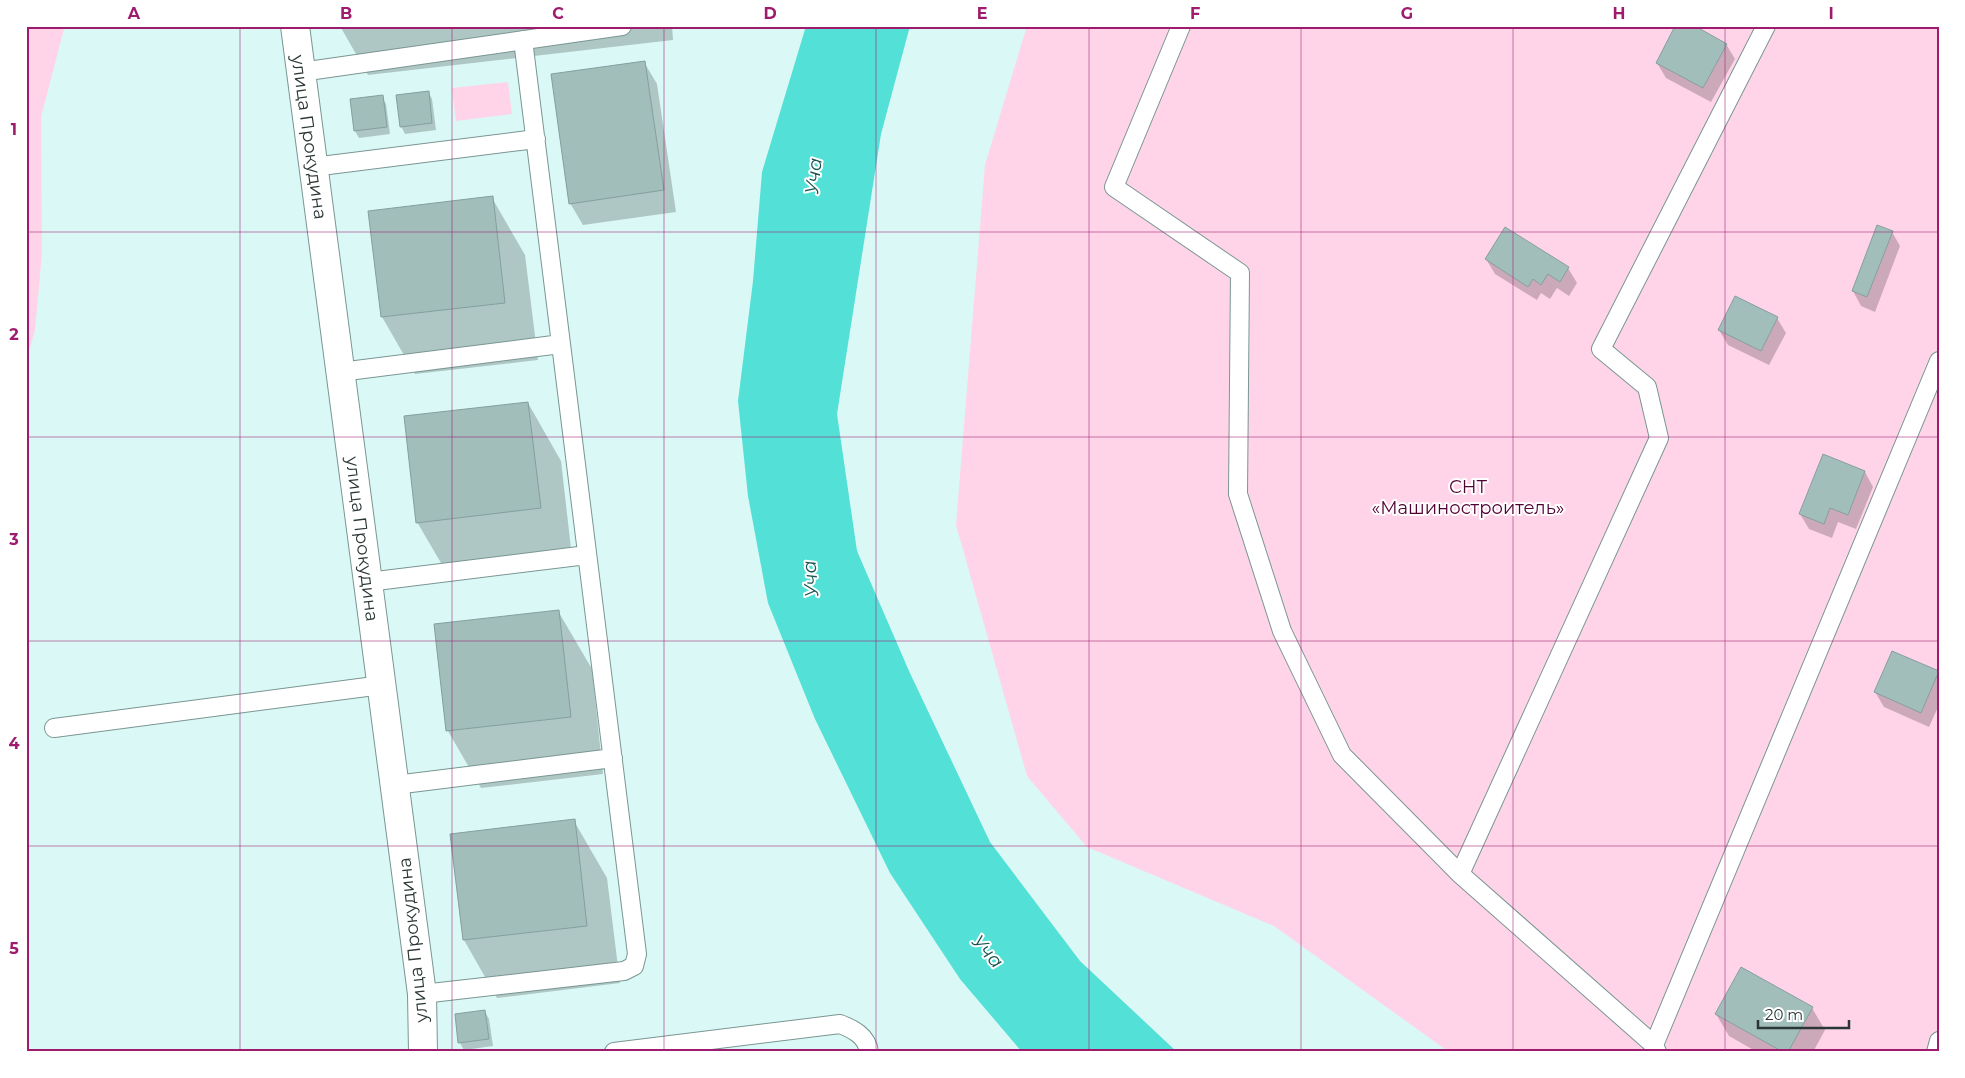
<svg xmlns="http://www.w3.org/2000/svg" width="1965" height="1078" font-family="Montserrat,sans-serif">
  <rect width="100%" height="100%" fill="#daf8f5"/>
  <!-- green -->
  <path fill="#ffd4e8" d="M26,26H66L64,29L41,117L42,253L35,330L26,362Z
    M1027,26H1939V1052H1449L1274,926L1087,847L1027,776L956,525L985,165Z
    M508,82L512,114L456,121L452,88Z"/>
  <!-- water -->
  <path fill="#53e0d7" d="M806,26H910L881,134L837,414L857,551L909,671L990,842L1080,961L1177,1052H1022L960,979L890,873L815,719L768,603L748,496L738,401L753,281L762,172Z"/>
  <!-- shadow -->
  <path fill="#0003" d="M340,26H672L673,40L368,75Z
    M1726,44L1735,59L1711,102L1666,78L1657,63Z
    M644,62L657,84L676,212L583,225L570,203Z
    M428,92L432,99L436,130L405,134L401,126Z
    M382,97L386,104L390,134L359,138L355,131L352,100Z
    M492,198L525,255L538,360L415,374L382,317Z
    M1505,228L1568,268L1577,283L1569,296L1557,288L1550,299L1541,293L1537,300L1495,274L1486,259Z
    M1892,232L1900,246L1875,312L1861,306L1853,291Z
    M1777,318L1786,333L1769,365L1728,345L1719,330Z
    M528,403L561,461L573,566L451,580L417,522Z
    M1824,456L1865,472L1873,487L1856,529L1838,522L1832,538L1809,529L1800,514Z
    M558,611L592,669L603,774L481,788L448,731Z
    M1939,673V705L1929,727L1884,707L1875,692Z
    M574,821L607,878L620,983L497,998L464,940L452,835Z
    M1812,1008L1825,1030L1813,1052H1757L1729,1036L1716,1014Z
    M485,1012L489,1019L493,1046L464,1050L460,1043L456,1015Z"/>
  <!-- building -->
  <path fill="#a1bebb" stroke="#84a09e" d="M1675,26H1695L1727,44L1703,88L1656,63Z
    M645,61L664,190L569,204L551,74Z
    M429,91L432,123L400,127L396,95Z
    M383,95L387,127L354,131L350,99Z
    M493,196L505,303L381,317L368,211Z
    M1877,225L1893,231L1867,297L1852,291Z
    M1505,227L1569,267L1560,282L1548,274L1541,285L1533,279L1528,287L1485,259Z
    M1735,296L1778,317L1761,351L1718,330Z
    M528,402L541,508L416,523L404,416Z
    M1823,454L1865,471L1848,515L1830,508L1824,524L1799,514Z
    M559,610L571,717L446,731L434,624Z
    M1892,651L1939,671L1921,713L1874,692Z
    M575,819L587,926L463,940L450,834Z
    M1741,967L1813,1007L1788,1052H1783L1715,1014Z
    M485,1010L489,1039L458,1043L455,1014Z"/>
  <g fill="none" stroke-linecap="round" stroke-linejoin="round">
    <!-- service casing -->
    <g stroke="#7a9693" stroke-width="20">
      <path id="service" d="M1181,26L1114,187L1240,273L1238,494L1282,631L1342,755L1460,874L1654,1045L1657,1052
        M301,72L622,26
        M313,167L536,139
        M340,372L561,344L523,40
        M368,582L587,555
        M54,728L382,685
        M395,785L613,758
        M1460,874L1659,438L1647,387L1601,349L1766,26
        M422,994L624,971L634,966L637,954L561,344
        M1654,1045L1939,361
        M614,1052L840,1024C853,1029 867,1036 869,1052
        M1936,1052L1939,1041"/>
    </g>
    <!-- minor casing -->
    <g stroke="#7a9693" stroke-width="30">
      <path id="minor" d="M295,26L422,994L423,1052"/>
    </g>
    <!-- service -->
    <use href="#service" stroke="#fff" stroke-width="18"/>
    <!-- minor -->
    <use href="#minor" stroke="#fff" stroke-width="28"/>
  </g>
  <!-- grid -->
  <path fill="none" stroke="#9e1b6d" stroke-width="1" stroke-opacity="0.55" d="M240,26V1052M452,26V1052M664,26V1052M876,26V1052M1089,26V1052M1301,26V1052M1513,26V1052M1725,26V1052M26,232H1939M26,437H1939M26,641H1939M26,846H1939"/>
  <g text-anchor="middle" stroke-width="4" stroke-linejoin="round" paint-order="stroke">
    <!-- street labels -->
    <g font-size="18" fill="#2b3736" stroke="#fff">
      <text transform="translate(309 137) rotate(82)" y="6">улица Прокудина</text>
      <text transform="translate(362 539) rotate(83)" y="6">улица Прокудина</text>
      <text transform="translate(413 940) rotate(-96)" y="6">улица Прокудина</text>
    </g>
    <!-- park labels -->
    <g font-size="18" fill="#520135" stroke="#fff">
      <text x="1468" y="493">СНТ<tspan x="1468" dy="21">«Машиностроитель»</tspan></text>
    </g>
    <!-- water labels -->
    <g font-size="19" font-style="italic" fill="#195451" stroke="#fff">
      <text transform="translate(813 176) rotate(-84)" y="7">Уча</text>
      <text transform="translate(810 579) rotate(-95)" y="7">Уча</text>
      <text transform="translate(988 951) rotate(48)" y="7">Уча</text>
    </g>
  </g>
  <!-- border -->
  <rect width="1965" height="1078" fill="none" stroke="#ffffff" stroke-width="55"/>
  <!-- scale -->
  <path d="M1758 1020v8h91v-8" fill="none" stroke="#2b3736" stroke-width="2.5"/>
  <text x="1765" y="1020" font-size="15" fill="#2b3736" stroke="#ffffff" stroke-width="4" paint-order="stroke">20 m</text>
  <rect x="28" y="28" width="1910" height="1022" fill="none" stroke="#9e1b6d" stroke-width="2"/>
  <g font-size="16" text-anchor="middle" font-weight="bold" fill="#9e1b6d">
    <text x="134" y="19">A</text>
    <text x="346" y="19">B</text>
    <text x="558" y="19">C</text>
    <text x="770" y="19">D</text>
    <text x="982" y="19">E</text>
    <text x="1195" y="19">F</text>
    <text x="1407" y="19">G</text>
    <text x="1619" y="19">H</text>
    <text x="1831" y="19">I</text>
    <text x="14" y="135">1</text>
    <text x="14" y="340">2</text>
    <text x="14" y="545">3</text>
    <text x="14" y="749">4</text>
    <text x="14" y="954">5</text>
  </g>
</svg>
